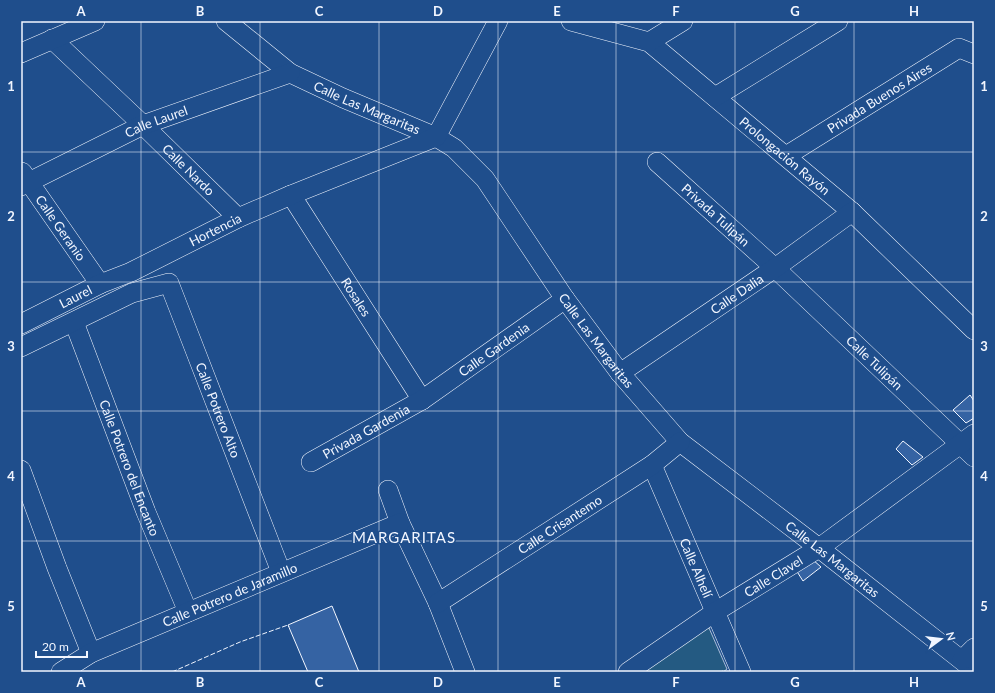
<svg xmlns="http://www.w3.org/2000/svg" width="995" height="693" font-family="Lato,sans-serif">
  <rect width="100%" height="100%" fill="#1f4e8c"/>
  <!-- green -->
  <path fill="#245a82" stroke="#a8bbd7" d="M704,627L709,628L727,669L723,672H634Z"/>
  <!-- building -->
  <path fill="#3563a3" stroke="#f2f6ff" d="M970,395L974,401V418L966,423L953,410Z
    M903,441L923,457L912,465L896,449Z
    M812,559L821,567L803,581L796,570Z
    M332,606L359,672H308L288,625Z"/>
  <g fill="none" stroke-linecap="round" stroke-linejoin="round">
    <!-- minor casing -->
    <g stroke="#f2f6ff" stroke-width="20">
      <g id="minor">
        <path id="s1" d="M226,21L290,73L343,98L436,137L454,148L485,179L565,299L620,373L680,442L819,548L974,670"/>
        <path id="s2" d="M571,21L649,42L852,212L974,330"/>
        <path id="s3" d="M52,39L143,125L238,218"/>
        <path d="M649,42L683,21"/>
        <path d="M21,53L95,21"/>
        <path d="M715,97L838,21"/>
        <path id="s4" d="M786,156L959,48L974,54"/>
        <path id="s5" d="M657,162L775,268L974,457"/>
        <path id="s6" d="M22,172L100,284"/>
        <path id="s7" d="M21,186L143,125L290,73"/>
        <path id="s8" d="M291,195L422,400"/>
        <path id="s9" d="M74,322L146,512L188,612"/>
        <path id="s10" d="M21,324L100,284L131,272L238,218L291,195L436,137L498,21"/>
        <path id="s11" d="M21,347L132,293L169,283L281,572"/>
        <path id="s12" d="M620,373L775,268L852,212"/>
        <path id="s13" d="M311,462L422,400L565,299"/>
        <path id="s14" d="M652,465L741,672"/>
        <path d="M21,470L57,568L91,653"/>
        <path d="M388,490L400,523L438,603L465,672"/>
        <path id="s15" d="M438,603L652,465L680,442"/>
        <path d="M962,660L974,648"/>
        <path id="s16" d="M61,672L91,653L400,523"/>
        <path id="s17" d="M628,672L715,612L819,548L974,434"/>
      </g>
    </g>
    <!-- minor -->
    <use href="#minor" stroke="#1f4e8c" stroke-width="19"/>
    <!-- fence -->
    <path stroke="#f2f6ff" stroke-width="1" stroke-dasharray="5 2" stroke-linecap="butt" d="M172,672L240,642L288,625L289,627
      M721,672L723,671"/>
  </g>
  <!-- grid -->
  <path fill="none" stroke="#f2f6ff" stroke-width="1" stroke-opacity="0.55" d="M141,21V672M260,21V672M379,21V672M498,21V672M616,21V672M735,21V672M854,21V672M21,152H974M21,282H974M21,411H974M21,541H974"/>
  <g text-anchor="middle" stroke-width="3" stroke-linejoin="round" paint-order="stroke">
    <!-- street labels -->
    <g font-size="13" fill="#f2f6ff" stroke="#1f4e8c">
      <text dy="5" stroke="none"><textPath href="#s4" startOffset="110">Privada Buenos Aires</textPath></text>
      <text dy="5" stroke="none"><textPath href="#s1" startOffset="167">Calle Las Margaritas</textPath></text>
      <text dy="5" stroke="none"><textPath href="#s7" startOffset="150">Calle Laurel</textPath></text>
      <text dy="5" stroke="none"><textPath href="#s2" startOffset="258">Prolongación Rayón</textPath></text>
      <text dy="5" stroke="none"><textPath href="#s3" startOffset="189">Calle Nardo</textPath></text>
      <text dy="5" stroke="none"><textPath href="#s5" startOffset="79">Privada Tulipán</textPath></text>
      <text dy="5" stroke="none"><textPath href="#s6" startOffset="68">Calle Geranio</textPath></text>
      <text dy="5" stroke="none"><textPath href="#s10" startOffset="216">Hortencia</textPath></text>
      <text dy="5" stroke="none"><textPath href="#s12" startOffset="141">Calle Dalia</textPath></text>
      <text dy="5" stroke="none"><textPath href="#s10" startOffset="61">Laurel</textPath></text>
      <text dy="5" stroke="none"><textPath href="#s8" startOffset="121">Rosales</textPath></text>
      <text dy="5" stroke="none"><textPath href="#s1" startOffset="503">Calle Las Margaritas</textPath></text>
      <text dy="5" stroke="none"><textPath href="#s13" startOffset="215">Calle Gardenia</textPath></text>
      <text dy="5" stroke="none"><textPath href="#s5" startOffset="296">Calle Tulipán</textPath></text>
      <text dy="5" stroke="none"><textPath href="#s11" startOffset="298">Calle Potrero Alto</textPath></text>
      <text dy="5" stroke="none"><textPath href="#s13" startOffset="63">Privada Gardenia</textPath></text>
      <text dy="5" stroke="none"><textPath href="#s9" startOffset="156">Calle Potrero del Encanto</textPath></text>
      <text dy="5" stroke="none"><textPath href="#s15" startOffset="145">Calle Crisantemo</textPath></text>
      <text dy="5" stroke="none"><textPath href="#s1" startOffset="827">Calle Las Margaritas</textPath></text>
      <text dy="5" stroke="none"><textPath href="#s14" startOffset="112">Calle Alhelí</textPath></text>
      <text dy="5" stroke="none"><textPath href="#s17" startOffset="174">Calle Clavel</textPath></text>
      <text dy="5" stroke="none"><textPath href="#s16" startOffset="186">Calle Potrero de Jaramillo</textPath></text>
    </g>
    <!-- quarter labels -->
    <g font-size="15" letter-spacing="1" fill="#f2f6ff" stroke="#1f4e8c">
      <text x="404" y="543">MARGARITAS</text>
    </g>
  </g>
  <!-- border -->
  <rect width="995" height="693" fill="none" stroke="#1f4e8c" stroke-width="44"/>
  <!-- north arrow -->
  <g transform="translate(941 639) rotate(75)" stroke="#1f4e8c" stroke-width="3" paint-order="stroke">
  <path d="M0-3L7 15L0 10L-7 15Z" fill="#f2f6ff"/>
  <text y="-6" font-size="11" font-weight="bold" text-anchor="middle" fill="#f2f6ff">N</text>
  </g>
  <!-- scale -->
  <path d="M36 651v6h51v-6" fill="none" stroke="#f2f6ff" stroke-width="2"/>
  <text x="42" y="651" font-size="12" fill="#f2f6ff" stroke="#1f4e8c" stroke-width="3" paint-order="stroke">20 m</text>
  <rect x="22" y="22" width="951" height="649" fill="none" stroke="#f2f6ff" stroke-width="1.5"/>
  <g font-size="13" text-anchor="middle" font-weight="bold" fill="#f2f6ff">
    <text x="81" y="16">A</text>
    <text x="200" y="16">B</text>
    <text x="319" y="16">C</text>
    <text x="438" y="16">D</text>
    <text x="557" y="16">E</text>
    <text x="676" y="16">F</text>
    <text x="795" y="16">G</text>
    <text x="914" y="16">H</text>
    <text x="11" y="91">1</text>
    <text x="984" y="91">1</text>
    <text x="11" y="221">2</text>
    <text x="984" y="221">2</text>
    <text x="11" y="351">3</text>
    <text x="984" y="351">3</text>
    <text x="11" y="481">4</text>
    <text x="984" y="481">4</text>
    <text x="11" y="611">5</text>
    <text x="984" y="611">5</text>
    <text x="81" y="687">A</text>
    <text x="200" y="687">B</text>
    <text x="319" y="687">C</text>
    <text x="438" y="687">D</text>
    <text x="557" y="687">E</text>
    <text x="676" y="687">F</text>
    <text x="795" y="687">G</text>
    <text x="914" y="687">H</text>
  </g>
</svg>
